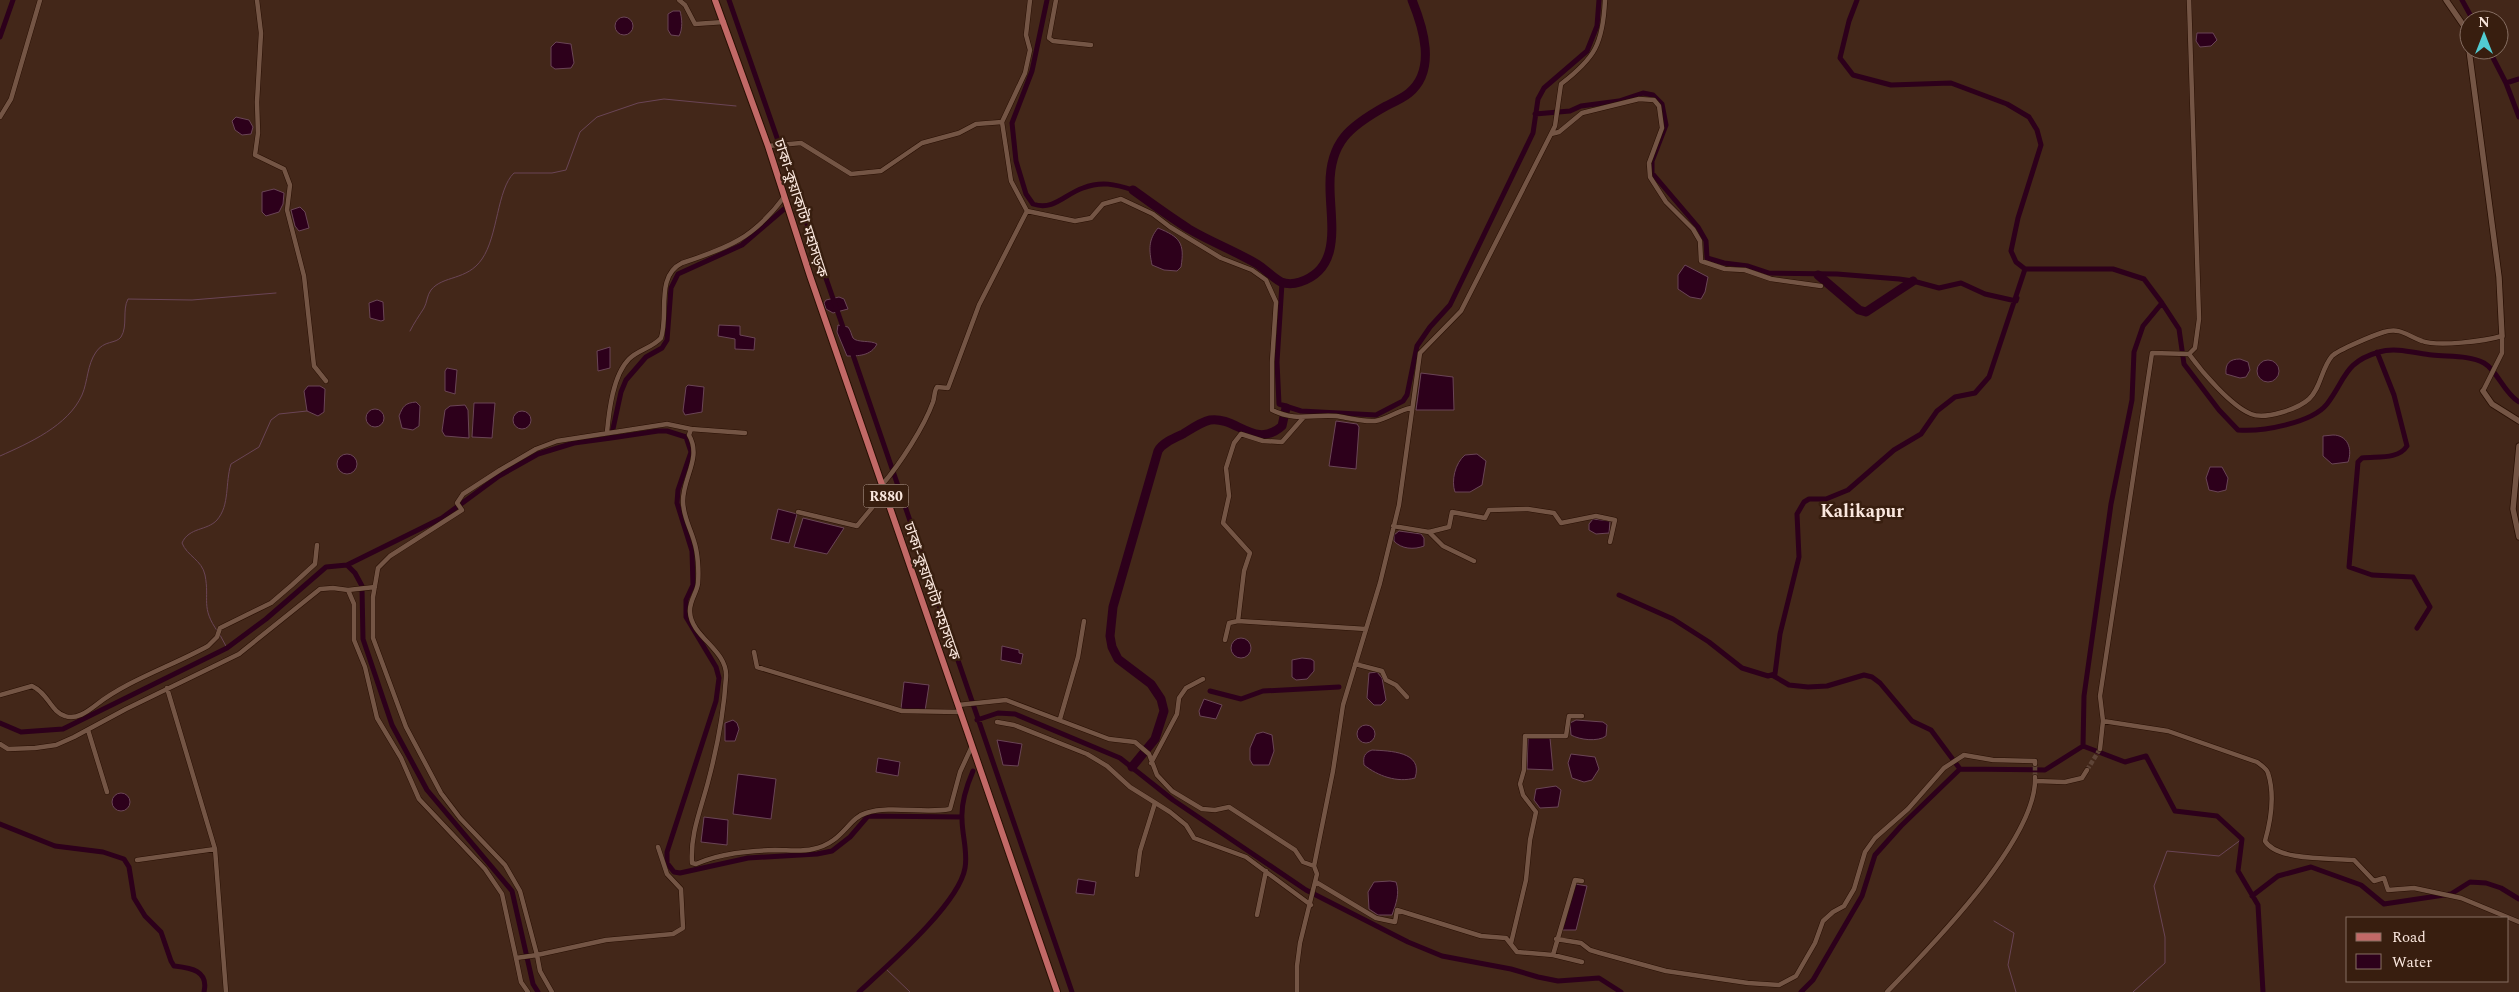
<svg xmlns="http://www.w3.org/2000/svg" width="2519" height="992" font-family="Spectral,'Noto Sans Bengali',serif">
  <rect width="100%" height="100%" fill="#432719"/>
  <!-- water -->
  <path fill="#2d001b" stroke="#6a4556" d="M673,11H680C682,18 683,29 679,36L671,35L668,30V14Z
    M615 26a9 9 0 1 1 18 0a9 9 0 1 1-18 0Z
    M2197,33H2213L2217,40L2211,46L2200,47L2196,41Z
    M556,42L571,44L574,63L571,68L555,69L551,66V47Z
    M236,117L249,120L253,127L251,134L242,135L235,130L232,121Z
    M274,189L284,193L283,204L279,212L266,216L262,212V192Z
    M300,207L305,212L309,228L299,231L295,226L291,210Z
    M1158,228C1180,237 1185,243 1181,267L1177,271L1164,270L1152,265C1149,250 1148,240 1158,228Z
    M1685,265L1708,277L1705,292L1701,299L1690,297L1678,289V275Z
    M839,297L844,299L848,309L833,313L826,309L824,303L826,300Z
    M377,300L383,302L384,320L381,321L370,318L369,303Z
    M719,325L740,326V335L755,338L754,350L735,349V339L718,336Z
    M838,325L848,327C851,331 851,334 853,338C857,343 871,340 877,344C871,356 858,356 847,356L837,332Z
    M610,347V368L598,371L597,351Z
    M2240,359L2248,362L2250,370L2246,377L2240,378L2226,374C2225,363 2230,359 2240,359Z
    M2257 371a11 11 0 1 1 22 0a11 11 0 1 1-22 0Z
    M447,368L457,370L455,394L445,391V371Z
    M1421,373L1453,377L1454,410H1416Z
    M688,385L704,387L702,412L685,415L683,411L686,387Z
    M308,386H320L325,389L324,412L318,416L307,411L304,391Z
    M416,402L420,406L419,426L413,430L402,428L399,416C403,406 405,403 416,402Z
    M474,403H495L492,438L472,437Z
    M465,405L468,410L469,438L445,436L442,431L445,410L450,406Z
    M366 418a9 9 0 1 1 18 0a9 9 0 1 1-18 0Z
    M513 420a9 9 0 1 1 18 0a9 9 0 1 1-18 0Z
    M1336,421L1357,424L1359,427L1356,469L1329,466Z
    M2333,435C2347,435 2353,448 2348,462L2332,464L2323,456V436Z
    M1477,454L1486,461L1482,485L1470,492H1455C1451,481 1455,463 1465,455Z
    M337 464a10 10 0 1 1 20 0a10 10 0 1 1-20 0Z
    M2210,467H2222L2228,478L2226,490L2218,492L2209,490L2206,478Z
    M778,509L797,514L789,543L771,539Z
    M803,518L844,528L827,554L794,547Z
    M1593,519L1610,521L1609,533L1596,534L1589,530V524Z
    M1399,531L1421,534L1424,538V546C1414,550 1401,549 1394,541V535Z
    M1231 648a10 10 0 1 1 20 0a10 10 0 1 1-20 0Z
    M1002,646L1019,650V653L1023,654L1021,664L1001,660Z
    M1302,658L1311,659L1314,661V671L1307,679L1296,680L1292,677V660Z
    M1377,672L1382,678L1386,700L1381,705H1374L1367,698L1369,673Z
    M904,682L929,685L925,711L901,709Z
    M1204,699L1222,705L1216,719L1200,716L1199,711Z
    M733,720L737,723L739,729L735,741H725V723Z
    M1576,720L1603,722L1607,725L1606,736C1598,742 1580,740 1571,735L1570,723Z
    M1357 734a9 9 0 1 1 18 0a9 9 0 1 1-18 0Z
    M1263,732L1272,735L1274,751L1269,765H1253L1250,760V748L1256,734Z
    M1528,738H1550L1553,770L1527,769Z
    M997,740L1022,744L1018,766L1003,765Z
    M1372,750C1389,751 1424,751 1415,778C1397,783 1378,776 1364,765C1363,757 1364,753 1372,750Z
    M1571,754L1595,757L1599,769L1592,780L1584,782L1572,778L1568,763Z
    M878,758L900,762L898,776L876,772Z
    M738,774L776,779L771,819L733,814Z
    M1556,786L1561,790L1558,807L1540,808L1534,800L1536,789Z
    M112 802a9 9 0 1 1 18 0a9 9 0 1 1-18 0Z
    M704,817L728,820L727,845L701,842Z
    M1078,879L1096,882L1094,895L1076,893Z
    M1390,881L1396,882C1400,893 1396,904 1392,915H1378L1369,909L1368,892L1374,882Z
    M1575,884L1587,886L1576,930H1562Z"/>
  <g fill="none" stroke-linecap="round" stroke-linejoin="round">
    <!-- stream -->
    <path stroke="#6a4556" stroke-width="1" d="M410,331C414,323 419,316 424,308C427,303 427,295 431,290C443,275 467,281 482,259C498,236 497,189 514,173H552L566,170L580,132L597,117L638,103L664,99L736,106
      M0,456C29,443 68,426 82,395C88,381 87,365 96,352C104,340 116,344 121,337C128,326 122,310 128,299L192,300L276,293
      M218,632C200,607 210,600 205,575C202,560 187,556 182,543C189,527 207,531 217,520C230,505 225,483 231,464L259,447L271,420L279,414L307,411
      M220,635L227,648
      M1994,921L2014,933L2008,965L2016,992
      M885,968L910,992
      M2133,992L2165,963V937L2154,886L2167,851L2219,856L2242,839"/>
    <!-- canal -->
    <path stroke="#2d001b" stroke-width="5" d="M729,0L844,330
      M1047,0L1032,71L1012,123L1016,161L1026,194L1033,204C1054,211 1065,194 1083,188C1101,181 1115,184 1133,190
      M2462,0L2473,20
      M0,37L13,0
      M2489,50L2506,83L2519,117
      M2506,83L2519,79
      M1535,114L1570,111L1581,106L1619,101L1643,93L1653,95L1662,104L1666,125L1652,161V173L1698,227L1706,241L1707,258L1724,263L1748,266L1769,273L1837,274L1899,279L1913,281L1939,288L1961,283L1985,294L2016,301L2017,298
      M1282,283L1277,362L1279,404L1301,411L1376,415L1403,401L1407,395L1417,346L1430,327L1450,305L1533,133L1538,99L1544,88L1587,51L1597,26L1599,0
      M2162,303L2179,329L2184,364L2219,410L2238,430C2262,432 2312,423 2327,404C2346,379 2344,362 2379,352C2395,347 2415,353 2432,355C2448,357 2469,355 2484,363C2498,371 2503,392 2519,402
      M852,352L1072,992
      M2377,352L2394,395L2407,446C2398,460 2377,456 2362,458L2358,462L2349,567L2372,575L2413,577L2430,607L2417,628
      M611,438L658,431H667L686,437L691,452L678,490L677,503L692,551L693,585L686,600V617L716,667L719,678L716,701L667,852V863L674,872L680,873L748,858L817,854L832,851L850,837L868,816L962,817
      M347,565L442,518L499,476L538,454L574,443L611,438L621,392L626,380L646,357L662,348L667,340L671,288L678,274L742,245L784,209
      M362,589L363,639L392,725L427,790L512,891L533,984L538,992
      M1619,595L1673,619L1709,642L1742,668L1768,676L1775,674L1780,634L1799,557L1797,514L1804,502L1809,499H1826L1848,490L1894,450L1921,434L1937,411L1955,397L1975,393L1989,377L2025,269
      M1772,675L1789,685L1808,687L1827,686L1864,675L1872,677L1880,683L1912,721L1931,730L1960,769
      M1210,691L1241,699L1263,691L1339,687
      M977,720L998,713L1015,714L1120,758L1173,800L1306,890L1408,942L1442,956L1511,969L1538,977L1558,981L1599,978L1621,992
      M0,723L21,732L63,729L227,648L266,619L326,567L347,565L355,573L362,586
      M2083,746L2125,762L2146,756L2175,811L2217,816L2242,839L2238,871L2258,905L2263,992
      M0,824L55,846L103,852L124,859L129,867L134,898L145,916L161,932L171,961L174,966C190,968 209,970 204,992
      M2252,896L2278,876L2311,867L2361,885L2384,904L2451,894L2470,882L2486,883L2501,888L2519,899
      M859,992C887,966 959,904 965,868C968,852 962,835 962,819C961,803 967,785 973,771
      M1801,992L1813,980L1862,896L1875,855L1901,826L1960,769L2045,770L2083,746L2084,696L2111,504L2132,400L2134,352L2143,326L2162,303L2144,279L2113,269H2025L2016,262L2011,251L2018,218L2041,145L2037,130L2029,117L2007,104L1951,83L1891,85L1853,75L1840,58L1849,21L1857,0"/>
    <!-- river -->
    <path stroke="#2d001b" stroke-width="9" d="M1133,190C1151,203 1170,217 1189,229C1211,242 1235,251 1257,264C1265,269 1272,277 1281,282C1286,284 1294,284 1300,282C1343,268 1330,221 1330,187C1329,142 1350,126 1386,106C1394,102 1403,98 1409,93C1437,70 1423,27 1412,0
      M1818,275L1859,310L1866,312L1913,281
      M1132,767L1155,739L1164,711L1161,699L1151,684L1118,659L1112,647L1110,636L1113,607L1158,451C1162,443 1174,438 1183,434C1191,429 1201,422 1210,420C1236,416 1255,450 1282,426L1286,408"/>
    <!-- street-tunnel -->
    <path stroke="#5e4437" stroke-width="4.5" stroke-dasharray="4.5 2" stroke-linecap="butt" d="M2087,770L2100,749
      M2035,777V764"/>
    <!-- street casing -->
    <g stroke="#280f03" stroke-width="5.5">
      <path id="street" d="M257,0L261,33L257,102L258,133L255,155L284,169L290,185L287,210L304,276L314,366L326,381
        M679,0L685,5L695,24L724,22
        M1030,0L1026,35L1030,50L1025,73L1002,122L1011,181L1027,211L1075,221L1091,218L1103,204L1121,199L1153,214L1170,227L1221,258L1252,270L1266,280L1276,302L1272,362V410C1296,422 1312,414 1336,416C1349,418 1362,422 1375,421C1388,419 1398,410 1411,408
        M1056,0L1049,38L1053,41L1091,45
        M0,117L11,99L40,0
        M1551,134L1559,132L1582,113L1639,99L1654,100L1659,106L1662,128L1649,163L1650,177L1666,202L1693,229L1700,241L1701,261L1725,269L1745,270L1771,279L1821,286
        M768,146L801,143L851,174L881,171L922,143L959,133L976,124L1002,122
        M2189,354C2202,372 2231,406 2251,414C2265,420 2298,409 2309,399C2321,388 2321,369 2332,356C2338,350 2374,335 2384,332C2401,327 2407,336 2422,341C2438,347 2485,341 2502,336V353L2483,391
        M691,429L689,435C702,458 683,477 683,501C683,516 690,527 694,541C698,553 699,571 698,583C697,593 689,601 690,612C691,637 728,650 726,677C724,711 717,748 708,782C701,809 690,834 692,863L696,864C721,853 748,851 775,850C788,850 801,852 813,849C843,843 848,818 866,813C892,805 923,814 950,809L960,772L972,746
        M607,432C609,411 613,375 629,359C638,350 652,348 661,338C669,315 655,276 682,263C728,248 754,238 784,197
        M882,485C900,464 924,427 933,402C935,396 934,391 937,387L948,388L979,305L1027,211
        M798,512L857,526L885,492
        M1393,526L1429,532L1449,527L1452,512L1485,518L1489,510L1528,509L1554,513L1561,523L1596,516L1615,520L1610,542
        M1429,532L1443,546L1474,561
        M348,590L375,587
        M1238,621L1366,629
        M1225,640L1229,623L1238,621L1244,571L1250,553L1223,523L1229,496L1226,468L1234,443L1241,434L1263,441L1282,442L1303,418
        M754,652L757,667L902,711L960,712
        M1355,664L1382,671L1386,680L1396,685L1407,697
        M167,688L215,849L226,992
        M0,695L32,686C48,693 51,712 65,716C76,720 87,712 96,705C128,680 172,666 208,646L217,637L220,628L271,603L292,585L315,564L317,545
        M958,705L1006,700L1109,739L1135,742L1149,754L1157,775L1172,791L1202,809L1215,810L1229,807L1295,850L1303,862L1314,866L1317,874L1300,943L1297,966V992
        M1060,719L1078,657L1084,621
        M2103,721L2100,696L2152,353L2189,354L2195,348L2199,319L2189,0
        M997,722L1014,725L1087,754L1107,766L1130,787L1170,812L1186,825L1194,838L1246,857L1311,905
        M88,730L107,792
        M0,744L8,749L35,748L56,745L74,737L126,709L239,654L320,589L333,588L348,590L354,604V640L365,667L377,718L401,758L419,799L485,869L502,894L516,958L537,955L540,971L552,992
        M2100,749L2103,721L2168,731L2257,762C2261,765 2267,769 2268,773C2275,795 2271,820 2265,841C2277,861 2332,858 2354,860L2374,881L2384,878L2388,890L2414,888L2461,898L2519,922
        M1151,763L1177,714L1179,698L1186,688L1203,679
        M2035,781L2065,782L2082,778L2087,770
        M658,847L667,874L681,889L683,928L673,934L606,940L537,955L520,891L505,865L460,818L441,793L406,727L373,638V597L378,568L390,556L462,510L457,503L463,494L500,470L536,449L557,441L667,424L691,429L745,433
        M137,860L215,849
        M1314,866L1333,771L1343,705L1380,583L1399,505L1420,353L1461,311L1551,134L1555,126L1561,84C1595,58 1603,44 1605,0
        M1137,875L1140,851L1155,803
        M1316,882L1376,918L1395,922L1397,910L1481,936L1506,938L1517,952L1553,955L1582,962
        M1257,915L1266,871
        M1556,939L1581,943L1590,950L1600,953L1666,971L1748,983L1779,985L1796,976L1815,943L1823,921L1833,912L1844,906L1854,889L1865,852L1875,838L1908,809L1944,768L1964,755L1993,760L2035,761V764
        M1511,943L1526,880L1530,840L1536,812L1523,795L1520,784L1524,770L1525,736H1566L1569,716H1582
        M1553,955L1575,880L1582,881
        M516,958L521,982L528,992
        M1887,992C1929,948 2038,839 2035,777"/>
    </g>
    <!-- secondary casing -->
    <g stroke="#280f03" stroke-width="7">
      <path id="secondary" d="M2446,0L2466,29L2469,47
        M2469,50L2499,277L2502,336
        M2483,391L2492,404L2519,421
        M2519,446L2513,509L2519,537"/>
    </g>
    <!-- primary casing -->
    <g stroke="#280f03" stroke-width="8">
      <path id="primary" d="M715,0L768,146L810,276L1057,992"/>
    </g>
    <!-- street -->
    <use href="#street" stroke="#745545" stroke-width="4.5"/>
    <!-- secondary -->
    <use href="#secondary" stroke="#745545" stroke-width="5.5"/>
    <!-- primary -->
    <use href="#primary" stroke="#c26967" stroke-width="6"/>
  </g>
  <g text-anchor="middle" stroke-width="5" stroke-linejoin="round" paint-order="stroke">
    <!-- shield labels -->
    <rect fill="#381e0f" stroke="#c0aba0" stroke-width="1" x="863.5" y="484.5" width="45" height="23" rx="4"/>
    <g font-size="14" font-weight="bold" fill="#fae7de">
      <text x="886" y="501">R880</text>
    </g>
    <!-- street labels -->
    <g font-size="15" fill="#fae7de" stroke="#381e0f">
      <text transform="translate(801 208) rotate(72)" y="5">ঢাকা-কুয়াকাটা মহাসড়ক</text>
      <text transform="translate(932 591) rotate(71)" y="5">ঢাকা-কুয়াকাটা মহাসড়ক</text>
    </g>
    <!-- quarter labels -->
    <g font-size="18" font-weight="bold" fill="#fae7de" stroke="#381e0f">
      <text x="1862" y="517">Kalikapur</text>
    </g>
  </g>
  <!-- legend -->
  <rect x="2346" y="917" width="162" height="65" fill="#381e0f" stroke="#866e62"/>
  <rect x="2356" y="933" width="25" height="8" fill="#c26967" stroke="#866e62"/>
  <text x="2392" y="942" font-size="15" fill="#fae7de">Road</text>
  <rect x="2356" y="954" width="25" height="15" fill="#2d001b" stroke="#866e62"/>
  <text x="2392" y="967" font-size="15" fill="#fae7de">Water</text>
  <!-- north arrow -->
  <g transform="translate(2484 35)"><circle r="24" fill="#381e0f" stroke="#866e62"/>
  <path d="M0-4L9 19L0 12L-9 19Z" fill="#51ccd2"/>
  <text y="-8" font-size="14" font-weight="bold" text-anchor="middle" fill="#fae7de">N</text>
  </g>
</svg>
